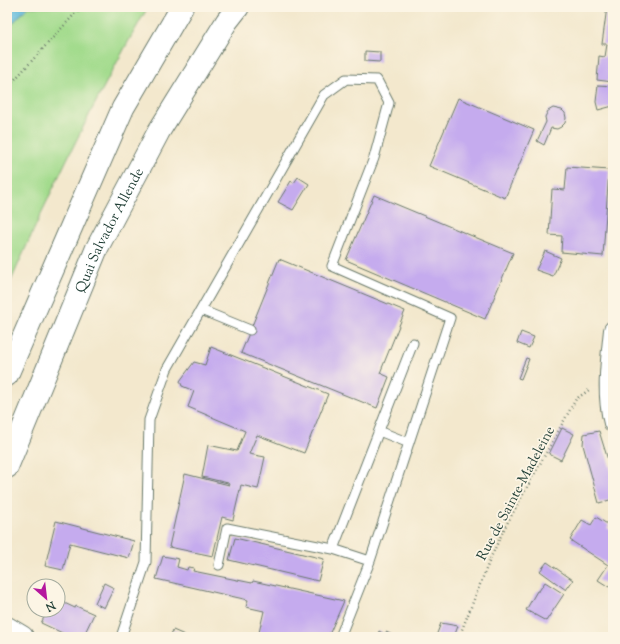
<svg xmlns="http://www.w3.org/2000/svg" width="620" height="644" font-family="'Sorts Mill Goudy',serif">
  <rect width="100%" height="100%" fill="#fcf5e5"/>
  <filter id="ink" filterUnits="userSpaceOnUse"><feTurbulence type="fractalNoise" baseFrequency=".025" numOctaves="2"/><feDisplacementMap in="SourceGraphic" scale="8" xChannelSelector="R" yChannelSelector="G"/><feConvolveMatrix kernelMatrix="1 2 1 2 8 2 1 2 1" color-interpolation-filters="sRGB"/></filter>
  <filter id="wash" filterUnits="userSpaceOnUse"><feTurbulence type="fractalNoise" baseFrequency=".012" numOctaves="4" result="noise"/><feDisplacementMap in="SourceGraphic" scale="16" xChannelSelector="R" yChannelSelector="G"/><feGaussianBlur stdDeviation="0.9" result="paint"/><feColorMatrix in="noise" values="0 0 0 0 0 0 0 0 0 0 0 0 0 0 0 0 0 1.4 0 .05"/><feComposite in="paint" operator="in"/></filter>
  <g filter="url(#wash)">
    <rect width="100%" height="100%" fill="#f3e8cd"/>
    <!-- green -->
    <path fill="#a3db8d" stroke="#618c60" d="M28,7H148C95,98 49,193 7,290V29Z"/>
    <!-- water -->
    <path fill="#5fbadd" stroke="#3f7c88" d="M7,7H28L7,29Z"/>
    <g id="blocks">
      <!-- building -->
      <path fill="#c5abee" d="M607,7H613V82L597,80L599,56L605,57L607,44H602Z
        M365,51L380,52V62L365,61Z
        M598,85L613,86V106L598,110L596,102Z
        M458,98L534,130L505,198L429,166Z
        M553,108L562,110L565,113L566,118L565,123L561,127L557,129L551,128L544,145L537,141L546,122L545,117L548,111Z
        M567,167L609,170L603,256L561,252L562,236L549,235L552,189L565,190Z
        M298,177L309,184L293,210L278,202L291,181L294,183Z
        M374,195L513,253L485,319L346,260Z
        M545,251L561,258L553,276L536,270Z
        M279,259L405,311L380,373L389,377L377,408L241,353Z
        M521,332L534,337L529,348L517,343Z
        M211,347L328,394L304,453L257,435L249,454L265,457L258,489L241,485L233,520L222,517L213,556L169,547L185,474L229,485L228,483L202,477L208,445L237,451L245,431L188,407L194,391L182,386L180,381L194,362L205,365Z
        M526,358L529,359L521,379L518,378Z
        M562,428L574,434L561,460L549,454Z
        M599,431L613,476V499L599,503L583,445L584,434Z
        M596,517L609,525L607,528L613,531V580L609,587L598,580L608,565L570,540L582,520L591,525Z
        M56,521L134,541L129,558L70,543L63,570L45,566Z
        M235,538L324,559L318,581L229,560Z
        M163,556L179,559L177,567L187,570L188,567L194,568L193,571L252,583L253,581L344,601L328,637H258L264,611L246,607L248,600L156,579Z
        M547,562L573,580L566,590L540,571Z
        M545,582L564,594L546,621L526,610L537,591H539Z
        M104,583L114,588L104,608L95,603Z
        M58,600L75,608L76,606L94,614L83,637H71L41,623L48,610H58Z
        M441,623L458,626L454,637L436,636Z
        M173,630L189,637H170Z
        M379,631L384,634L386,632L397,637H377Z"/>
    </g>
  </g>
  <g filter="url(#ink)">
    <use href="#blocks" fill-opacity="0" stroke="#69796a" stroke-width="1"/>
    <g fill="none" stroke-linecap="round" stroke-linejoin="round">
      <!-- lane casing -->
      <g stroke="#69796a" stroke-width="11">
        <path id="lane" d="M201,310L250,330
          M379,431L409,443
          M333,549L413,343
          M219,565L227,528L333,549L370,561
          M121,637L146,562L149,420L167,369L324,95L346,79L377,80L389,103L374,158L332,266L450,318L370,561L340,637"/>
      </g>
      <!-- street casing -->
      <g stroke="#69796a" stroke-width="20">
        <path id="street" d="M613,330C610,360 605,394 613,423"/>
      </g>
      <!-- secondary casing -->
      <g stroke="#69796a" stroke-width="24">
        <path id="secondary" d="M7,628L22,637"/>
      </g>
      <!-- primary casing -->
      <g stroke="#69796a" stroke-width="24">
        <g id="primary">
          <path d="M7,375L123,108L182,7"/>
          <path id="s1" d="M7,467L97,248L159,131L227,21L238,7"/>
        </g>
      </g>
      <!-- path -->
      <path stroke="#69796a" stroke-width="2.5" stroke-dasharray="1 3" stroke-linecap="butt" d="M7,88L81,7
        M459,637L491,557L505,527L576,399L589,390"/>
      <!-- lane -->
      <use href="#lane" stroke="#fff" stroke-width="9"/>
      <!-- street -->
      <use href="#street" stroke="#fff" stroke-width="18"/>
      <!-- secondary -->
      <use href="#secondary" stroke="#fff" stroke-width="22"/>
      <!-- primary -->
      <use href="#primary" stroke="#fff" stroke-width="22"/>
    </g>
  </g>
  <g text-anchor="middle" stroke-width="3.5" stroke-linejoin="round" paint-order="stroke">
    <!-- street labels -->
    <g font-size="14" fill="#1f3d34" stroke="#fcf5e5">
      <text dy="5" stroke="none"><textPath href="#s1" startOffset="258">Quai Salvador Allende</textPath></text>
      <text transform="translate(515 493) rotate(-62)" y="5">Rue de Sainte-Madeleine</text>
    </g>
  </g>
  <!-- margin -->
  <rect width="620" height="644" fill="none" stroke="#fcf5e5" stroke-width="24"/>
  <!-- north arrow -->
  <g transform="translate(46 598) rotate(152)"><circle r="19" fill="#fcf5e5" stroke="#a4ab9e"/>
  <path d="M0-3L7 15L0 10L-7 15Z" fill="#b5179e"/>
  <text y="-6" font-size="11" font-weight="bold" text-anchor="middle" fill="#1f3d34">N</text>
  </g>
</svg>
